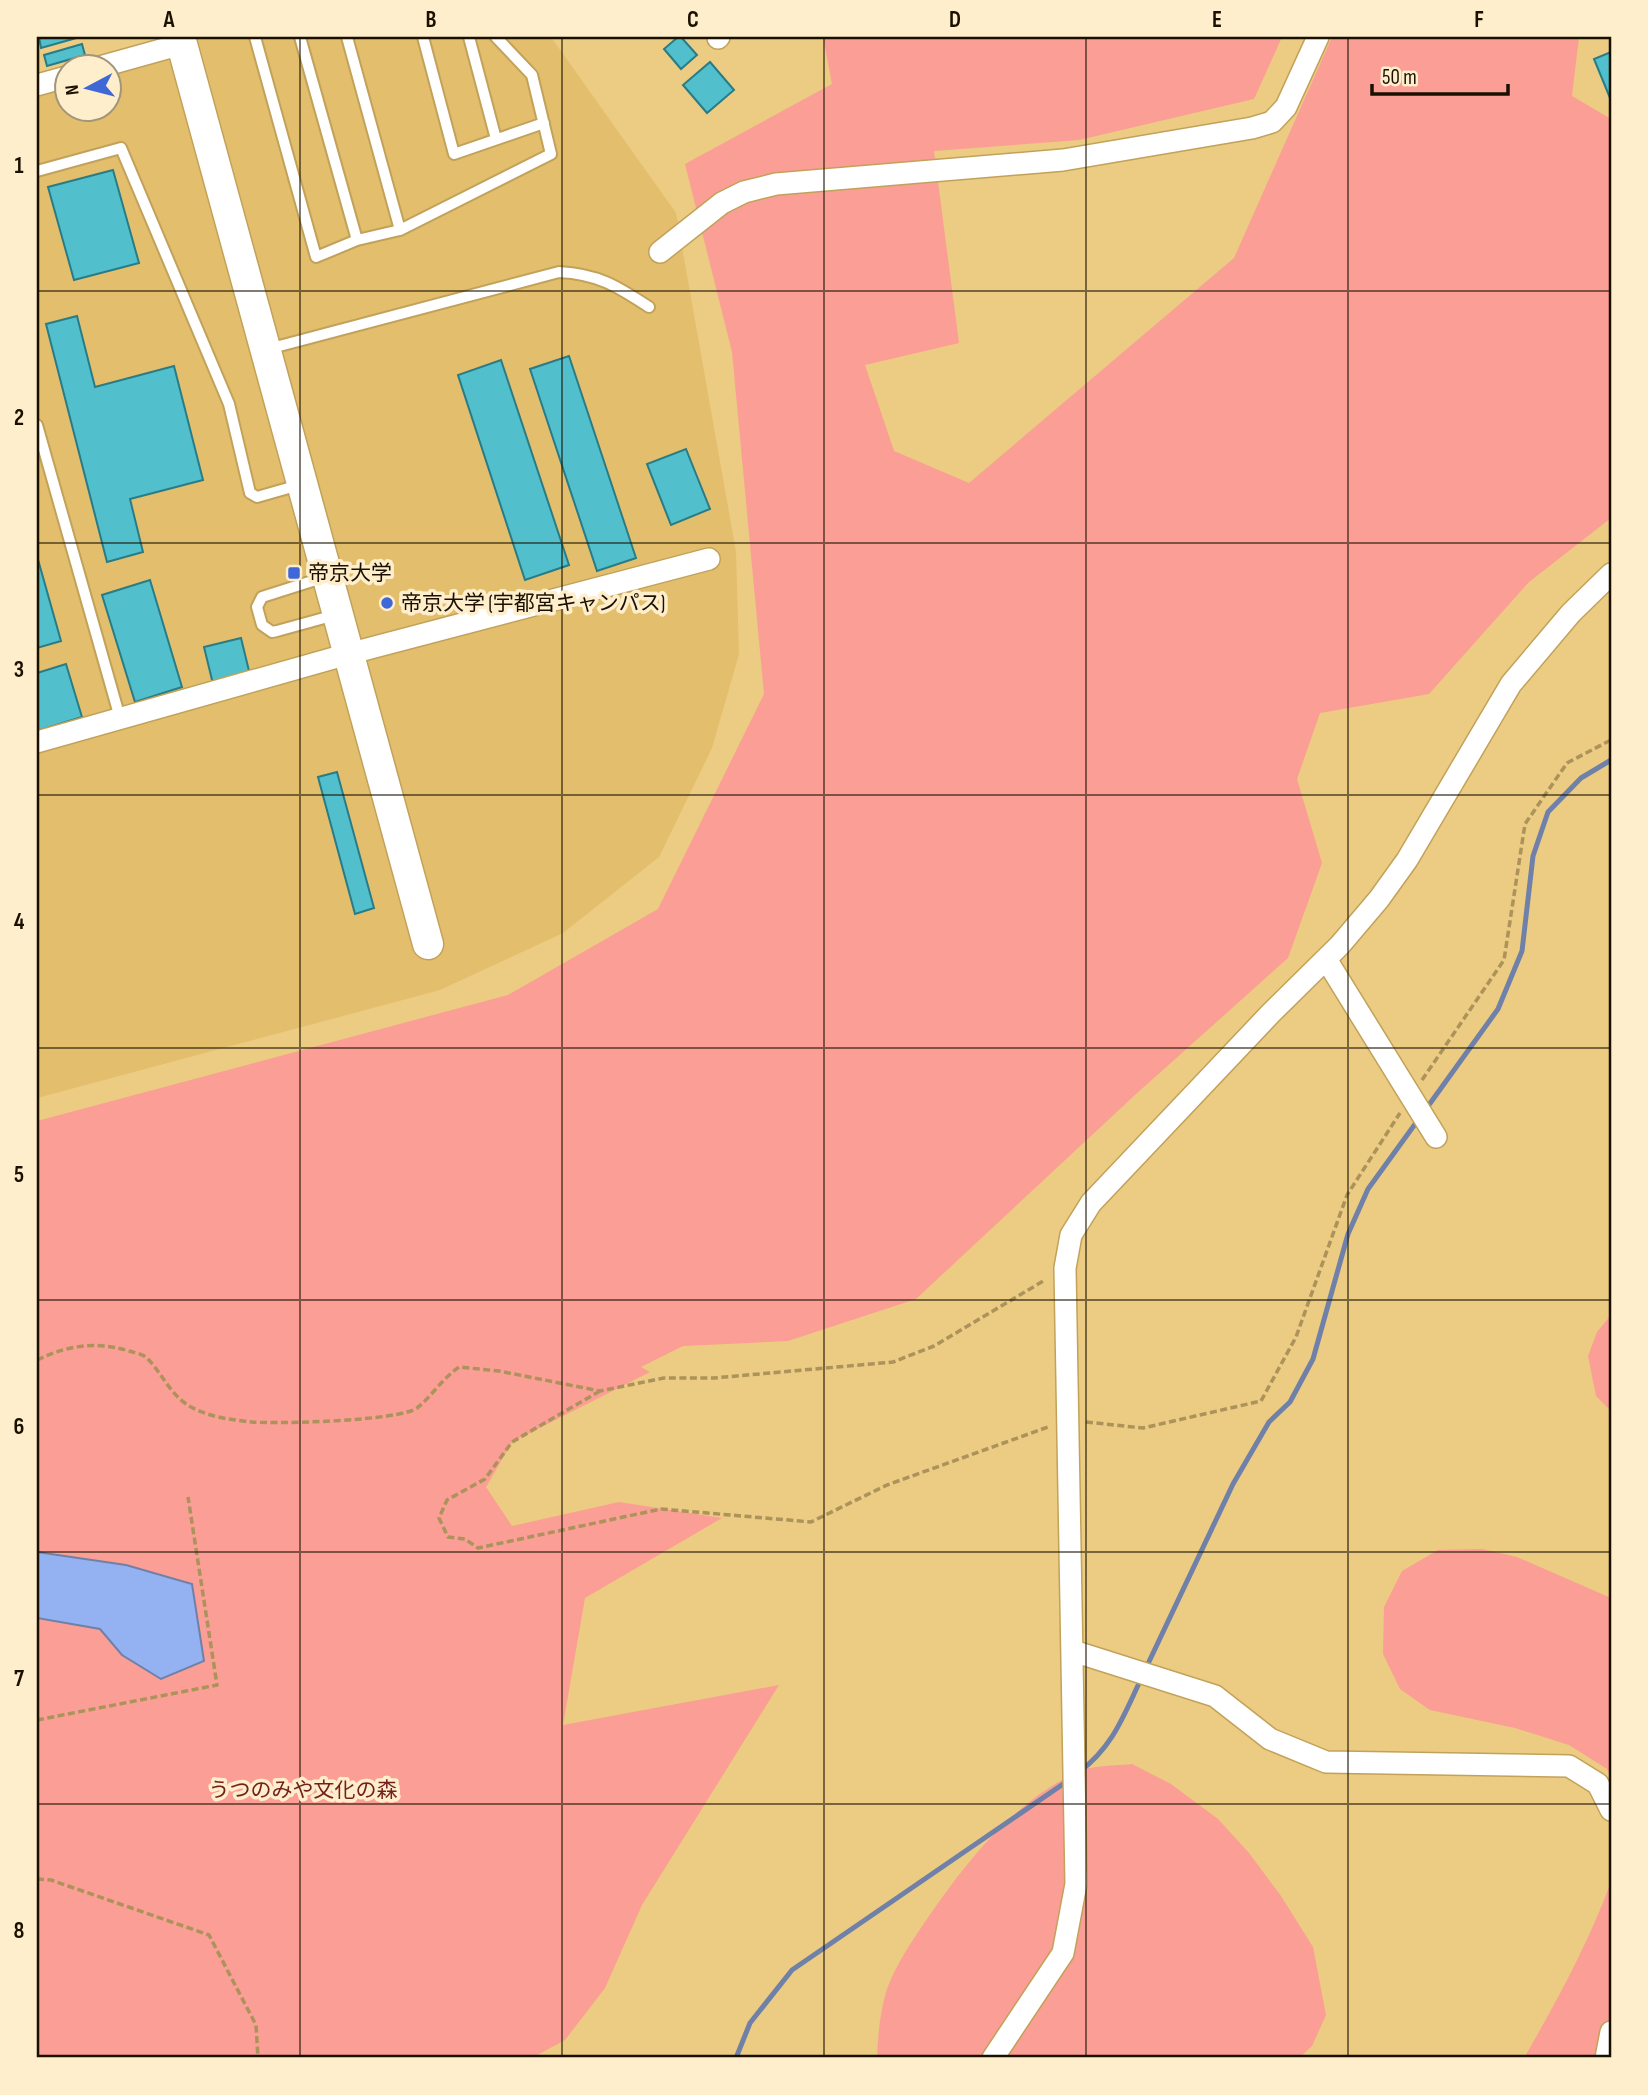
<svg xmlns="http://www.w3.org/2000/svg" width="1648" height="2095" font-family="'Sofia Sans Condensed','Noto Sans JP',sans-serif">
  <rect width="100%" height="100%" fill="#eccb82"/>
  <!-- built -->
  <path fill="#e3be6d" d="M192,37H551L676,213L736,552L739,654L712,748L659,857L563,933L440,990L37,1098V96L66,88V108H108L109,76L195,52Z"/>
  <!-- green -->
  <path fill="#fb9e95" d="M823,37H1282L1254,99L1079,140L934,151L959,343L865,365L894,451L969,483L1234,258L1332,37H1579L1572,96L1611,119V518L1529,582L1429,694L1320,713L1297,779L1322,863L1288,958L1135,1095L916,1299L788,1341L683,1346L641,1367L650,1372L512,1442L486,1487L512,1526L619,1502L722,1518L585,1598L563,1725L779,1685L642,1905L605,1988L565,2040L532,2058H37V1121L508,995L658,909L764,694L732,352L685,164L832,84Z
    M1611,1315V1411L1596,1396L1588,1356L1597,1332Z
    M1482,1549L1517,1557L1611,1598V1776L1607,1769L1569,1745L1515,1728L1430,1710L1400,1689L1383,1654L1384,1607L1402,1571L1438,1550Z
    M1132,1764L1171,1784L1218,1819L1249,1853L1281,1896L1313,1947L1326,2015L1312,2046L1299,2058H877C878,2035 880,2011 887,1989C896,1964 912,1941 927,1919C966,1862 1014,1801 1079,1771C1094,1765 1116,1766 1132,1764Z
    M1611,1882V2058H1524C1557,2001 1588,1944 1611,1882Z"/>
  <!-- water -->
  <path fill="#94b1f2" stroke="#6f81a9" stroke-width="2" d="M37,1552L126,1565L192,1584L204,1661L161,1679L122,1655L100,1629L37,1618Z"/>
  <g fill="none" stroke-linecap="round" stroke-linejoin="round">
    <!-- stream -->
    <path stroke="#6f81a9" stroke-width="5" d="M1426,1109L1498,1009L1522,951L1533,856L1548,812L1581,778L1611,760
      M1146,1668L1233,1484L1269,1422L1290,1402L1313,1359L1348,1234L1368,1189L1418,1120
      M1079,1772C1114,1746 1124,1714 1142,1677
      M736,2058L750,2023L792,1970L1069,1780"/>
  </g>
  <!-- building -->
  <path fill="#52bfcc" stroke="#297c86" stroke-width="2" d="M39,37H80L41,48Z
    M678,37H681L697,55L681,69L664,49Z
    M82,44L85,55L47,66L44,55Z
    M1611,52V98H1610L1594,59Z
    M710,62L734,90L707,113L683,85Z
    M113,170L139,263L74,280L48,187Z
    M77,316L95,387L174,366L203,480L130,499L143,552L107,562L46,324Z
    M569,356L636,558L597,571L530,369Z
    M501,360L569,565L525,580L458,375Z
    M686,449L710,509L671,525L647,464Z
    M37,556L61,641L37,648Z
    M150,580L182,687L135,702L102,595Z
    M241,638L250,675L213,684L204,647Z
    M66,664L82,717L37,731V673Z
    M337,772L374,908L355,914L318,777Z"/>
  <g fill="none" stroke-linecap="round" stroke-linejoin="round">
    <!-- lane casing -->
    <g stroke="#c2a25a" stroke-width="14">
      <path id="lane" d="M255,37L316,257L357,240L400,230L347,37
        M300,37L357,240
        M423,37L454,154L544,123
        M469,37L496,139
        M37,171L121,148L229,404L250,493L257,497L299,485
        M400,230L551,154L532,75L496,37
        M268,349L559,272C598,274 617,286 649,307
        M37,425L120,718
        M325,577L262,597L257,607L262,625L272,632L277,631L335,615"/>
    </g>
    <!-- street casing -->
    <g stroke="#c2a25a" stroke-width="24">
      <path id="street" d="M718,38L719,37
        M103,66L182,44
        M37,85L66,77
        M660,252L722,203L744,192L776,184L1063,160L1252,128L1272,122L1286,107L1318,37
        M37,742L348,654L709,559
        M1326,959L1436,1137
        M1073,1651L1215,1696L1270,1739L1326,1762L1569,1766L1598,1784L1611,1810
        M993,2058L1063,1953L1076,1884L1065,1268L1071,1235L1091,1203L1271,1013L1340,945L1379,899L1407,860L1511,684L1571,613L1611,574
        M1606,2058L1611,2032"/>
    </g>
    <!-- secondary casing -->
    <g stroke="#c2a25a" stroke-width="33">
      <path id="secondary" d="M180,37L428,944"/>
    </g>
    <!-- path -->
    <path stroke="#ac925b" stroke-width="3.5" stroke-dasharray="7 3.5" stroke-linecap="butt" d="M1422,1080L1504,960L1525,824L1567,763L1611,740
      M37,1360C68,1345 96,1341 129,1351C135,1353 144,1354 148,1359C163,1375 171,1396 191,1407C209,1417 232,1420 252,1422C279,1424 399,1421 417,1408C431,1397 442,1379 459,1367L499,1371L600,1391L664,1378H714L893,1362L934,1346L1045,1280
      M600,1391L512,1442L485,1479L447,1500L439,1518L448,1537L465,1539L478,1548L661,1509L811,1522L887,1485L1048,1427
      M1086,1422L1143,1428L1261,1401L1296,1337L1347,1195L1400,1113
      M37,1720L217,1685L188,1497
      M37,1879L51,1880L209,1935L256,2025L258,2058"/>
    <!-- lane -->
    <use href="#lane" stroke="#fff" stroke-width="10"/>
    <!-- street -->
    <use href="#street" stroke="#fff" stroke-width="21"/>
    <!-- secondary -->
    <use href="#secondary" stroke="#fff" stroke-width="30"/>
  </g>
  <!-- grid -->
  <path fill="none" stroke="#191000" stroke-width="2" stroke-opacity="0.55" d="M300,37V2058M562,37V2058M824,37V2058M1086,37V2058M1348,37V2058M37,291H1611M37,543H1611M37,795H1611M37,1048H1611M37,1300H1611M37,1552H1611M37,1804H1611"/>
  <!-- markers -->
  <g fill="#3e67d8" stroke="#ffeecb" stroke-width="2.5">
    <rect x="287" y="566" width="14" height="14" rx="3.5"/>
    <circle cx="387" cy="603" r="7"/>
  </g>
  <g text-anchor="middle" stroke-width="7" stroke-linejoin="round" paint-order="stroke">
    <!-- poi labels -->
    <g font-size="21" fill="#191000" stroke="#ffeecb" text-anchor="start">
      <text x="308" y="580">帝京大学</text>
      <text x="401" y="610">帝京大学 (宇都宮キャンパス)</text>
    </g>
    <!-- park labels -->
    <g font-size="21" fill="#74201e" stroke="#ffeecb">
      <text x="303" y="1797">うつのみや文化の森</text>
    </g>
  </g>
  <!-- border -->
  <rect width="1648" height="2095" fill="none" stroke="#ffeecb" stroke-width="77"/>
  <!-- north arrow -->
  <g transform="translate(88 88) rotate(263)"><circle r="33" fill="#ffeecb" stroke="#a3957a" stroke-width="2"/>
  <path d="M0-5L12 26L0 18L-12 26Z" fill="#3e67d8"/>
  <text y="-10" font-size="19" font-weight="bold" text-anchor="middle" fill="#191000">N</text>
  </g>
  <!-- scale -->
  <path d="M1372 84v10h136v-10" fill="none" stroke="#191000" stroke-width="3.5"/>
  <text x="1382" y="84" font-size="21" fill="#191000" stroke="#ffeecb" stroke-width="5" paint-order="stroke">50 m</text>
  <rect x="38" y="38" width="1572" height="2018" fill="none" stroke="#191000" stroke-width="2.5"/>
  <g font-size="23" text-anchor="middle" font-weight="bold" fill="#191000">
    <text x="169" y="27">A</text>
    <text x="431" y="27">B</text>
    <text x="693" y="27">C</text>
    <text x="955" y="27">D</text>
    <text x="1217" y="27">E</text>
    <text x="1479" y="27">F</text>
    <text x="19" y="173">1</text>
    <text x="19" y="425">2</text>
    <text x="19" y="677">3</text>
    <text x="19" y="929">4</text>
    <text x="19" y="1182">5</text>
    <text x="19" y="1434">6</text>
    <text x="19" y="1686">7</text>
    <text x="19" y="1938">8</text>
  </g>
</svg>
